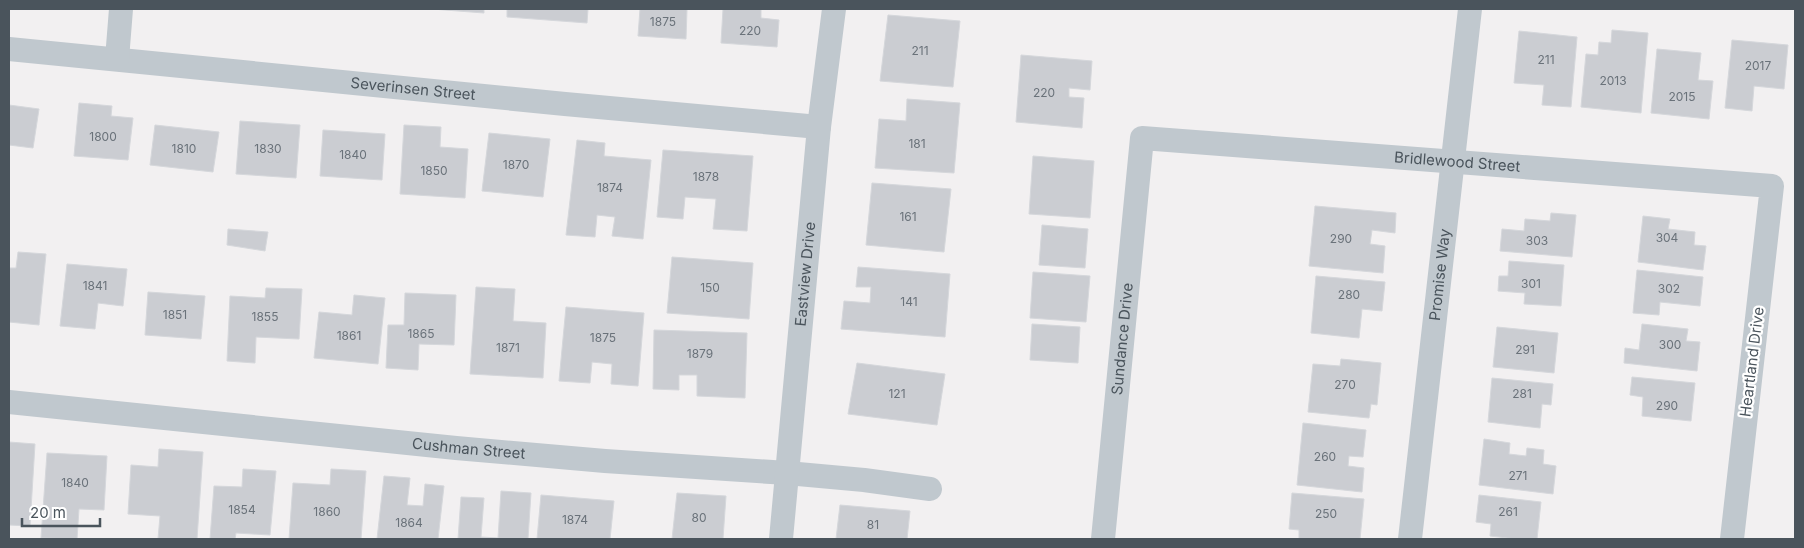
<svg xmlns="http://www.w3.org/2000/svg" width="1804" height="548" font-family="Inter,sans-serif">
  <rect width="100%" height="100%" fill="#f2f0f1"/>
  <!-- building -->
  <path fill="#cbcdd2" stroke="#d5d7db" d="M432,9H484V13Z
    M507,9H588L587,23L507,17Z
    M640,9H687L686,39L638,36Z
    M723,9H761V18L779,20L777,47L721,43Z
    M888,15L960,21L953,87L880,81Z
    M1612,30L1648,33L1641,113L1581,107L1586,54L1598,55L1599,42L1611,43Z
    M1519,31L1577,37L1571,107L1542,105L1544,85L1514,83Z
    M1732,40L1788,45L1784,89L1754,86L1752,111L1725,108Z
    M1657,49L1701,53L1698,80L1713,81L1709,119L1651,113Z
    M1021,55L1092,61L1090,90L1069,88V97L1084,98L1082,128L1016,122Z
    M907,99L960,103L954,173L875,168L879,119L906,121Z
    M79,103L112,106L111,116L133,118L128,160L74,156Z
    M9,105L39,109L33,148L9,145Z
    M240,121L300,125L296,178L236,174Z
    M155,125L219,132L213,172L150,165Z
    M404,125L441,127L440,147L468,149L465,198L400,194Z
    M323,130L385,134L382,180L320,176Z
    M489,133L550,139L543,197L482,191Z
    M577,140L605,143L604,156L651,160L643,239L612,236L615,217L597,215L595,237L566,235Z
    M663,150L753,156L747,231L713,229L716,199L685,197L683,219L657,217Z
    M1033,156L1094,161L1090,218L1029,214Z
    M872,183L951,189L944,252L866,245Z
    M1315,206L1396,213L1395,233L1372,230L1370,244L1385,246L1383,273L1309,266Z
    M1551,213L1576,215L1572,257L1500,251L1502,229L1524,231L1525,219L1550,221Z
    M1643,216L1670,219L1668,229L1695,232L1694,245L1706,246L1703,270L1638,262Z
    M1042,225L1088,229L1085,268L1039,265Z
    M228,229L268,232L265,251L227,245Z
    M18,252L46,254L39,325L9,322V268H16Z
    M672,257L753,263L749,319L667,313Z
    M1509,261L1564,265L1561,306L1524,304L1525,293L1498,291L1499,276H1508Z
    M67,264L127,269L123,306L98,303L95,329L60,326Z
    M858,267L950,274L945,337L841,329L844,301L870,303L871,287H856Z
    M1637,270L1703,277L1700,306L1660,302L1659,315L1633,313Z
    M1033,272L1090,276L1086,322L1030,318Z
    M1316,276L1385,282L1382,311L1362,309L1359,338L1311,333Z
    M476,287L515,289L513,321L546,323L543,378L470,374Z
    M266,288L302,289L299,339L256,337L255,363L227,361L230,296L265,298Z
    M148,292L205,296L201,339L145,335Z
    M405,293L456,295L454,345L419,344L418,370L386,368L388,325H404Z
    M354,295L385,298L378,364L314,358L319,312L352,315Z
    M566,307L644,313L638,386L611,384L612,364L592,362L590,383L559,381Z
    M1032,324L1080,327L1078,363L1030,360Z
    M1642,324L1688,329L1686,341L1700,342L1697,371L1624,363L1625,348L1639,350Z
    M1497,327L1558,333L1554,373L1493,367Z
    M654,330L747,333L745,398L697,396V375H679V390L653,389Z
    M1341,359L1381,363L1377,405L1371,404L1369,418L1308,412L1313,364L1340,366Z
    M857,363L945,374L937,425L848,414Z
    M1632,377L1695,383L1691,421L1642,416L1643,397L1630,395Z
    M1492,378L1553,384L1551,405L1542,404L1540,428L1488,422Z
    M1303,423L1366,430L1363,457L1349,456L1348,466L1364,468L1362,492L1297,485Z
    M1484,439L1510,443L1509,454L1526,456L1527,448L1544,450L1543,464L1556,466L1553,494L1479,485Z
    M9,442L35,444L30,526L9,525Z
    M159,449L203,452L197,539H158L160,516L128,514L131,465L158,467Z
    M47,453L107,456L104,510L79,509L77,539L41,538Z
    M243,469L276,471L270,535L236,533L235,539H210L214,486L242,487Z
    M331,469L366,471L361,539H289L293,483L330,485Z
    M384,476L410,478L407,505L423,506L425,484L444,486L438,539H377Z
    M501,491L531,493L528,539H458L461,497L484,498L481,537L498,538Z
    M677,493L726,496L723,539H672Z
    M1292,493L1364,499L1360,539H1299V530L1289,529Z
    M541,495L614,501L610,539H537Z
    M1479,495L1541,502L1537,539H1516L1490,536L1491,524L1476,522Z
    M840,505L910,511L907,539H836Z"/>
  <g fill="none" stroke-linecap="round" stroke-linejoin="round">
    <!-- minor -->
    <g stroke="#c0c8ce" stroke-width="24">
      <path id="s1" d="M9,49L565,104L819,127"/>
      <path d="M117,59L121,9"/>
      <path id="s2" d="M9,402L456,448L605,461L787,473L864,480L930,489"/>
      <path id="s3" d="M781,539L819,127L834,9"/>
      <path id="s4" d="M1103,539L1142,138L1772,186L1732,539"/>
      <path id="s5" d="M1410,539L1470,9"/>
    </g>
  </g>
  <g text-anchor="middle" stroke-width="4.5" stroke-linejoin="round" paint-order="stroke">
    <!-- number labels -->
    <g font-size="12" fill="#6a727a">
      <text x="663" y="26">1875</text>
      <text x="750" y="35">220</text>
      <text x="920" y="55">211</text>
      <text x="1546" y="64">211</text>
      <text x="1758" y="70">2017</text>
      <text x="1613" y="85">2013</text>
      <text x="1044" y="97">220</text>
      <text x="1682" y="101">2015</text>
      <text x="103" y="141">1800</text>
      <text x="917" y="148">181</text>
      <text x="184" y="153">1810</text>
      <text x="268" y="153">1830</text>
      <text x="353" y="159">1840</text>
      <text x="516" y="169">1870</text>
      <text x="434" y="175">1850</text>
      <text x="706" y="181">1878</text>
      <text x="610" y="192">1874</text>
      <text x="908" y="221">161</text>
      <text x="1667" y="242">304</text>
      <text x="1341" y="243">290</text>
      <text x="1537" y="245">303</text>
      <text x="1531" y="288">301</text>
      <text x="95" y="290">1841</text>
      <text x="710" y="292">150</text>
      <text x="1669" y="293">302</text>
      <text x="1349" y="299">280</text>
      <text x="909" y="306">141</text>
      <text x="175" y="319">1851</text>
      <text x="265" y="321">1855</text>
      <text x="421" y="338">1865</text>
      <text x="349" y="340">1861</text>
      <text x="603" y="342">1875</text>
      <text x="1670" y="349">300</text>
      <text x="508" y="352">1871</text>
      <text x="1525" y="354">291</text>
      <text x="700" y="358">1879</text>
      <text x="1345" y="389">270</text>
      <text x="897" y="398">121</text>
      <text x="1522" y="398">281</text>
      <text x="1667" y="410">290</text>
      <text x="1325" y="461">260</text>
      <text x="1518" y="480">271</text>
      <text x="75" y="487">1840</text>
      <text x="242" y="514">1854</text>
      <text x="327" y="516">1860</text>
      <text x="1508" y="516">261</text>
      <text x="1326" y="518">250</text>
      <text x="699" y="522">80</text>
      <text x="575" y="524">1874</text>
      <text x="409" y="527">1864</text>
      <text x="873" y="529">81</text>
    </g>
    <!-- street labels -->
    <g font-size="15" fill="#4a545c" stroke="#fff">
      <text dy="5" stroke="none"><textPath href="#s1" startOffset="406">Severinsen Street</textPath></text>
      <text dy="5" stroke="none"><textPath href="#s4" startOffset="719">Bridlewood Street</textPath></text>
      <text dy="5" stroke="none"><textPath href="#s3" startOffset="266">Eastview Drive</textPath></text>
      <text dy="5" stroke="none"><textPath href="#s5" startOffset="266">Promise Way</textPath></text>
      <text dy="5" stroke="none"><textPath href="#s4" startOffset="201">Sundance Drive</textPath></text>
      <text transform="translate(1752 362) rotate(-83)" y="5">Heartland Drive</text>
      <text dy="5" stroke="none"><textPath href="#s2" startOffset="462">Cushman Street</textPath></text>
    </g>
  </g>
  <!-- border -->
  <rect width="1804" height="548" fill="none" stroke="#4a545c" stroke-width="20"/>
  <!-- scale -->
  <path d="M22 518v8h78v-8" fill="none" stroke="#4a545c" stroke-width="2.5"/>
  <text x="30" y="518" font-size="15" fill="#4a545c" stroke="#ffffff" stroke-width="4" paint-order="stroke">20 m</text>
</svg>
